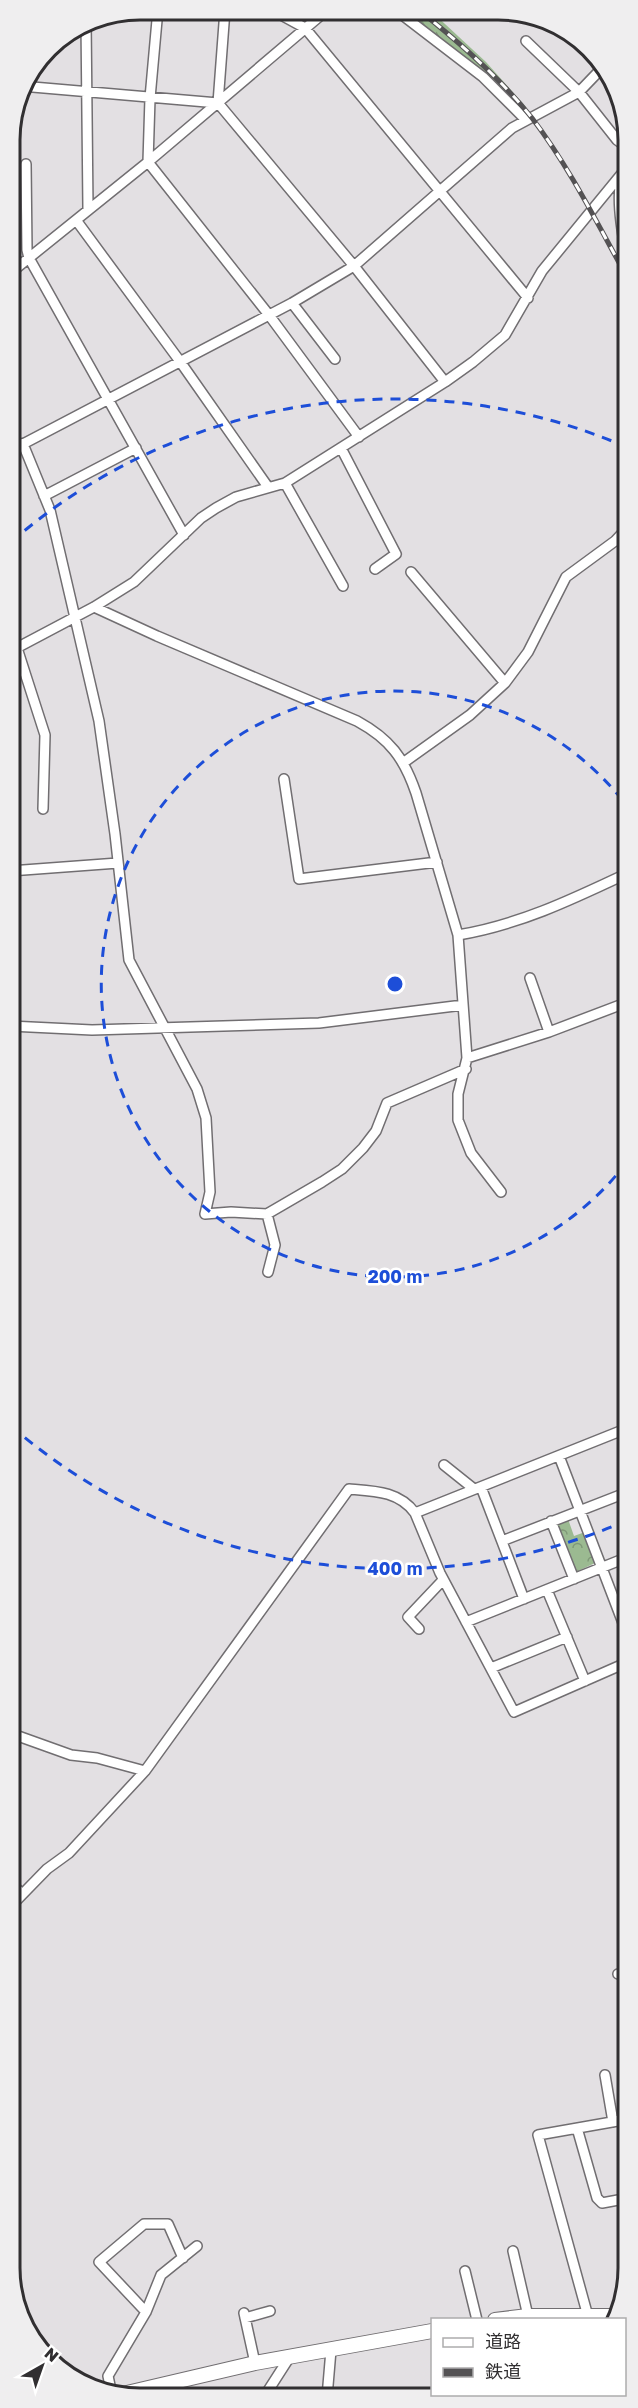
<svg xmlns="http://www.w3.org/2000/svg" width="638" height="2408" font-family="'Golos Text','Noto Sans JP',sans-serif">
  <defs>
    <pattern id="forest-firs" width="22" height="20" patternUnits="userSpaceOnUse" patternTransform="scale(1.5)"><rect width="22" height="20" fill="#9bba91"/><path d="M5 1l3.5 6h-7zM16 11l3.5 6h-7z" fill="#7f9877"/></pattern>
    <pattern id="park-crowns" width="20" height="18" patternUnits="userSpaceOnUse" patternTransform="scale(1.5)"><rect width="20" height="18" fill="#9bba91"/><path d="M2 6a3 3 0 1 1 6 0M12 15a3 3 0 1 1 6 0" fill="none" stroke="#7f9877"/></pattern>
  </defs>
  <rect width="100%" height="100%" fill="#e3e0e3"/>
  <!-- forest -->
  <path fill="url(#forest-firs)" d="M401,11H431L486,62L527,108Z"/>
  <!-- park -->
  <path fill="url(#park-crowns)" d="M568,1519L574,1536L585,1532L597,1560L595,1563L578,1571L573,1569L556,1524Z"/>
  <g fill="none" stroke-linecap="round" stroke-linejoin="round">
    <!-- street casing -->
    <g stroke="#716e71" stroke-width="12">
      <path id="street" d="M158,9L150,98L148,162L269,315L359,437
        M225,10L218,103L354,266L445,382
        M272,10L305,28L528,298
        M397,11L483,77L526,120
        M86,21L88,209
        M526,41L579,92L617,140L628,148
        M21,86L218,103
        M26,164L27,250L29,258L184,535
        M622,176C615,198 623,239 628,262
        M76,220L179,360L268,487
        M9,274L148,162L327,10
        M292,303L335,359
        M9,442L23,444L292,303L354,266L512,128L579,92L603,67
        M23,444L50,510L99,721L115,834L129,960L197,1089L206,1118L210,1192L205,1214L231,1212L267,1214L322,1182L342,1169L363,1148L376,1131L387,1103L466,1069
        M341,448L396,554L375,569
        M285,483L343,586
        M44,496L136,448
        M411,572L505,683
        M94,607L157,636L357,721C390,739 404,758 416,793L458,935L467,1058L458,1094V1120L471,1153L501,1192
        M17,648L45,735L43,809
        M9,652L94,607L134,582L201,518L216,508L236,497L285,483L445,382L473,362L505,335L542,271L628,166
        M403,763L470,715L505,683L528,652L566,577L615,541L628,527
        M284,779L299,879L437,862
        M10,871L118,863
        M458,935C519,925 573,899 628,873
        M530,978L549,1032
        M10,1026L92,1030L319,1023L463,1005
        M467,1058L549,1032L628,1002
        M267,1214L275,1245L268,1272
        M559,1456L628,1636
        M444,1465L474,1489
        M481,1487L524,1599
        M415,1513L628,1428
        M551,1521L574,1579
        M502,1541L628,1492
        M547,1590L585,1681
        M466,1622L628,1557
        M419,1629L408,1617L443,1580
        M491,1668L567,1637
        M10,1737L18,1736L71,1755L97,1758L145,1771
        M10,1882L22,1894
        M10,1907L47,1869L69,1853L145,1771L349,1489C374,1491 399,1491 415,1513L440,1573L514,1712L628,1662
        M618,1974L629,1973
        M605,2075L613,2122
        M577,2128L597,2198L602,2203L629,2198
        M513,2251L528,2316
        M465,2271L477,2320
        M146,2312L99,2262L144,2224H168L183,2258
        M244,2313L255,2363
        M245,2318L270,2311
        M589,2320L538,2135L629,2119
        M464,2394L465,2398
        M112,2395L108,2376L146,2312L161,2275L197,2246
        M264,2397L289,2358
        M327,2397L331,2350"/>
    </g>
    <!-- secondary casing -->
    <g stroke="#716e71" stroke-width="16">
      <path id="secondary" d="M495,2320L528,2316H613
        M114,2396L255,2363L432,2331"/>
    </g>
    <!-- street -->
    <use href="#street" stroke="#fff" stroke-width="9"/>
    <!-- secondary -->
    <use href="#secondary" stroke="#fff" stroke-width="14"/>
    <!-- rail casing -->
    <g stroke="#545254" stroke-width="5">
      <path id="rail" d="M420,11C459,42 501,79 532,118C570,168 598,225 628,279"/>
    </g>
    <!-- rail -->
    <use href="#rail" stroke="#fff" stroke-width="3" stroke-dasharray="9" stroke-linecap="butt"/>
  </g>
  <!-- distance rings -->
  <g fill="none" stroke="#1d4ed8" stroke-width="3" stroke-dasharray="10 8">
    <path d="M627 1162A293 293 0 1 1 627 806"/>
    <path d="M628 1520A585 585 0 0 1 11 1426M11 542A585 585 0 0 1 624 446"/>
  </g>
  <!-- crop -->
  <path d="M0 0H638V2408H0ZM140 20H498A120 120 0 0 1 618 140V2268A120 120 0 0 1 498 2388H140A120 120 0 0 1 20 2268V140A120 120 0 0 1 140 20Z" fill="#efeeef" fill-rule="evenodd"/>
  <path fill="none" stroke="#312f31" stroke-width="3" d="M140 20H498A120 120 0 0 1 618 140V2268A120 120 0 0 1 498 2388H140A120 120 0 0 1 20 2268V140A120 120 0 0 1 140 20Z"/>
  <circle cx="395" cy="984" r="9" fill="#1d4ed8" stroke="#fff" stroke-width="3"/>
  <g font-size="18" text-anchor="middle" font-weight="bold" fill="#1d4ed8" stroke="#fff" stroke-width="5" stroke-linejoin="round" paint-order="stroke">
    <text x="395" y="1283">200 m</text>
    <text x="395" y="1575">400 m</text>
  </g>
  <!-- legend -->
  <rect x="431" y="2318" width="195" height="78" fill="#ffffff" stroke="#adacad" stroke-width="1.5"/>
  <rect x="443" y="2338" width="30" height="9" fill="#ffffff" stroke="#adacad" stroke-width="1.5"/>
  <text x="485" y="2348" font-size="18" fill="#312f31">道路</text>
  <rect x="443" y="2368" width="30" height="9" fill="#545254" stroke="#adacad" stroke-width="1.5"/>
  <text x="485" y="2378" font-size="18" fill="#312f31">鉄道</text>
  <!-- north arrow -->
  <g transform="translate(42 2366) rotate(40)" stroke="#ffffff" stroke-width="4.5" paint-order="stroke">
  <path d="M0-4.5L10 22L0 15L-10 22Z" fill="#312f31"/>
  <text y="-9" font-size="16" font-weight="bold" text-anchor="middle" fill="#312f31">N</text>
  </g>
</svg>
